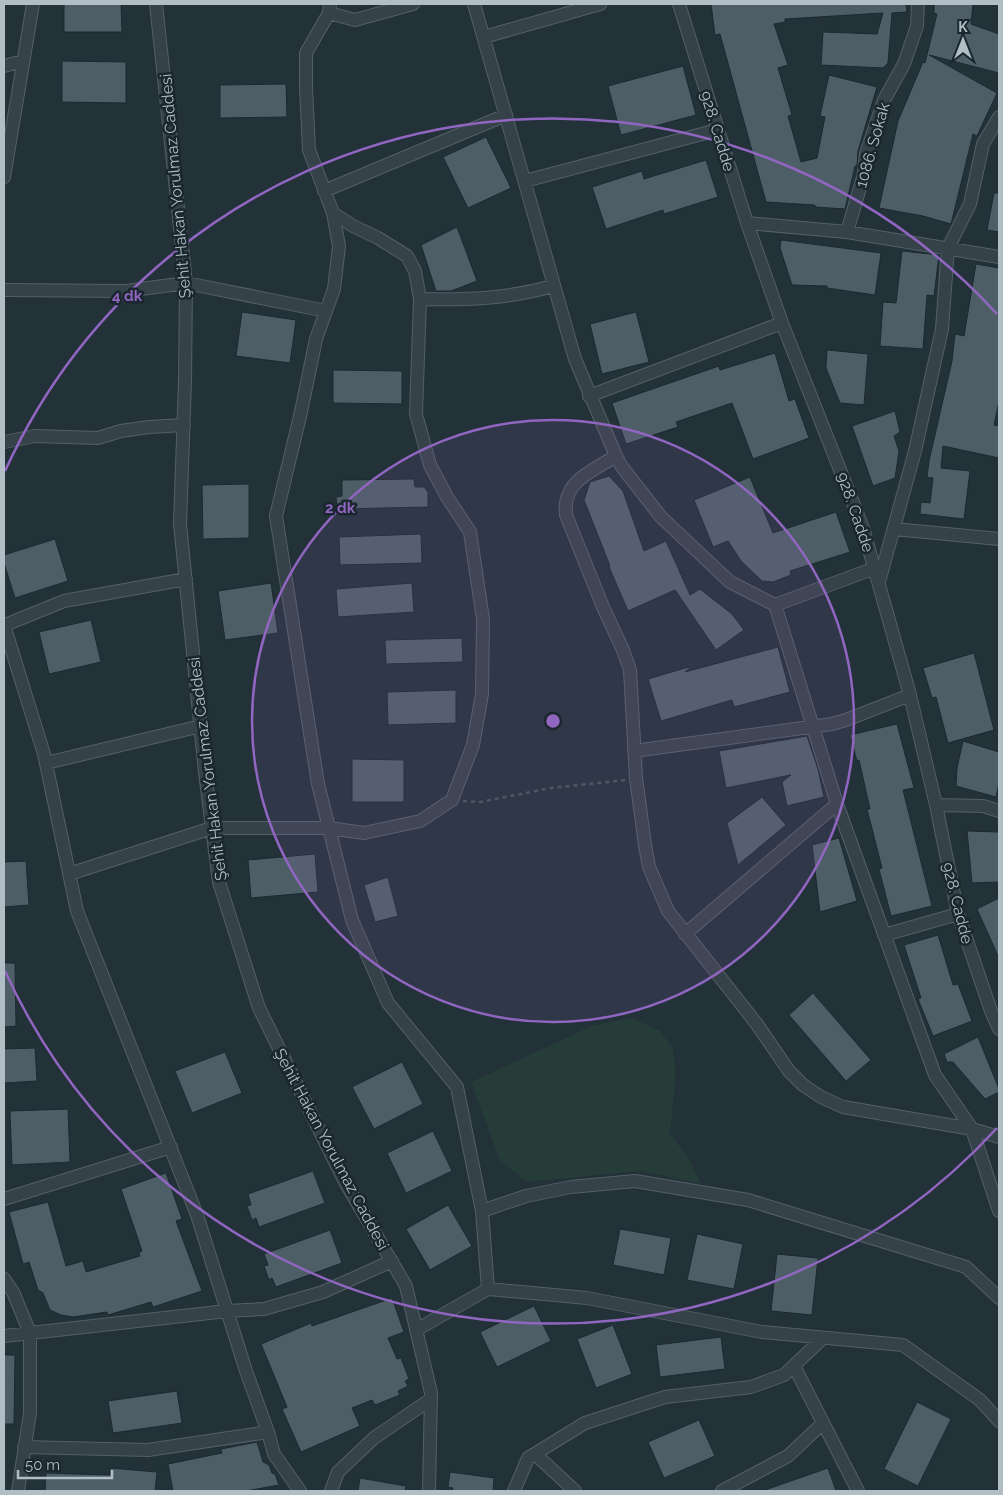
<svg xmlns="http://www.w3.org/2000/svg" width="1003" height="1495" font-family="Raleway,sans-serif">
  <rect width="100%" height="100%" fill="#233139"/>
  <!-- green -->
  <path fill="#253c38" d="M632,1018L660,1031L673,1048L676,1073L670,1133L691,1162L701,1184L640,1171L527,1182L500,1161L471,1082L594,1025Z"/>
  <!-- building -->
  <path fill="#4e5e67" stroke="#1d2930" d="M64,4H121L122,32H64Z
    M711,4H906L907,12L892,13L888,63L883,68L821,65L823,32L877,34L883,13L785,19V22L774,24L788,65L778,68L792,115L788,116L801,162L817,158L825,117L820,116L829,75L877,87L858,151L857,166H855L845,209L815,207V205L766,202L720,34L715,35Z
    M934,4H973L971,24L999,34V73L929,55L997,93L977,136L973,134L951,224L923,216L879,208L898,121L923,62L925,63L937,14L934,13Z
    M62,61L126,62V103L62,102Z
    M683,66L696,115L621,135L608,86Z
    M286,84L287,117L220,118V85Z
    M486,137L511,188L468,208L443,157Z
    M706,160L718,197L664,214L663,210L606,229L592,187L642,171L644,179Z
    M994,193H999V232L987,230Z
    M457,227L477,281L451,291H436L421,245Z
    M781,240L881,253L875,295L827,288V286L792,285L780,248Z
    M902,251L939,255L934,296L927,295L923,349L880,346L883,302L896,303Z
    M976,264L999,268V401L994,425L999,426V458L943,446L941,468L970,471L964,519L920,514L921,502L930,503L933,478L927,477L929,461L952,361L955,334L964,336Z
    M242,312L296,320L290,363L236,356Z
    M636,312L649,362L602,374L590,324Z
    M827,350L868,354L864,405L840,403L826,368Z
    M775,353L789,401L795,399L809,438L753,459L732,403L676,422L678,427L626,444L612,403L719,366L720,370Z
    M333,370L402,371V404L333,403Z
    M895,411L900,432L894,436L899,451L895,478L873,486L852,426Z
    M609,476L623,491L644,551L666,541L690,595L700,589L732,614L744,630L716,650L675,590L628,611L609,567L610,566L584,500L590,482Z
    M750,477L773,533L836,512L850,552L790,571L791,575L773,582L762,581L741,561L728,541L713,547L694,500Z
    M414,479L415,487H424L428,492V507L337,509L336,497L342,496V480Z
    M249,484V538L203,539L202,485Z
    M421,534L422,563L340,565L339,537Z
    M55,539L68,581L15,598L4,563V555Z
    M271,583L278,633L225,640L218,591Z
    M412,583L414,612L338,617L336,589Z
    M91,620L101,662L49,674L39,632Z
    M462,638L463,662L386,664L385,640Z
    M778,647L790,692L734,707L732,700L661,721L648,679L689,667L690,668L685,672Z
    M974,653L994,730L948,743L936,697L932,698L923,668Z
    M456,690V723L388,725L387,692Z
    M897,724L914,788L903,790L932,906L891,916L879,869L882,868L867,809H870L859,760L857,761L850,735Z
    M807,736L818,769L824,797L787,806L782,782L791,775L726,788L719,751Z
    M963,741L999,752V782L996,797L956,786L957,768Z
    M352,759L404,760V802H352Z
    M762,797L786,825L738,865L727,823Z
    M967,831L999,832V882L972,883Z
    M839,838L857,901L820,912L812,845Z
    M315,854L318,892L251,898L248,860Z
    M26,861L29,905L4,907V862Z
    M388,877L398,916L375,922L364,885Z
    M999,898V958L977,909Z
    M938,935L953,985L958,984L972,1021L933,1036L918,999L921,998L904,945Z
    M4,963H15L16,1026L4,1027Z
    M813,993L871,1060L846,1081L789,1015Z
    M978,1037L999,1089V1092L985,1099L953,1062H947L944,1054Z
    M35,1048L37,1081L4,1083V1049Z
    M225,1052L242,1093L192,1113L175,1071Z
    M402,1062L423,1104L374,1129L352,1087Z
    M68,1109L70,1162L12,1165L10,1111Z
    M433,1131L452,1171L406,1193L387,1153Z
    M313,1171L325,1203L259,1227L256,1218L252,1220L247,1206L251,1205L248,1194Z
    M166,1173L182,1219L176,1221L202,1291L153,1307L151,1302L108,1315L107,1312L73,1317L61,1315L50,1310L43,1293L38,1290L29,1262L23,1264L9,1212L48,1202L66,1266L83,1261L86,1272L140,1256L139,1252L142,1251L121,1189Z
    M448,1205L472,1246L430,1270L406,1229Z
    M620,1229L671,1238L664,1275L613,1265Z
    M330,1230L342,1263L276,1287L272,1278L269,1280L264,1266L268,1265L264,1254Z
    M697,1234L743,1244L734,1289L687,1280Z
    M777,1254L818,1258L812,1315L771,1311Z
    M392,1298L404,1332L388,1338L397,1359L401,1358L409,1379L405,1381L408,1386L398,1391L400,1395L375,1405L372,1400L352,1408L360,1426L301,1452L282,1409L287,1407L261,1344L311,1323L312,1326Z
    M534,1306L551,1341L497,1367L480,1332Z
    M613,1325L632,1374L596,1388L577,1339Z
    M721,1337L725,1369L660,1377L656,1345Z
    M4,1355H15L14,1424H4Z
    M177,1391L182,1423L113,1433L108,1401Z
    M917,1402L951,1419L918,1486L884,1469Z
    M699,1420L715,1456L664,1478L648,1442Z
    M257,1442L263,1462L269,1465L272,1473L275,1474L279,1485L246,1491H173L168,1464L222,1453L221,1449Z
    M110,1468L157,1472L155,1491H45L46,1473L110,1475Z
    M828,1468L836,1491H765V1490Z
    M450,1472L494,1478L493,1491H452L453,1488L448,1487Z
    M360,1478L406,1486L405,1491H358Z"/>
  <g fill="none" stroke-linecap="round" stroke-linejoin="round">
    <!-- minor casing -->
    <g stroke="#546067" stroke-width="14">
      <path id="minor" d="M156,4L186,283L185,381L180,524L205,772L219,882L259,1008L345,1182L406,1286L431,1393L429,1491
        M330,4L329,13L306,53V87L309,150L333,213L339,246L334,289L316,339L301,412L276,516L318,784L352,920L388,1003L457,1087L482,1211L488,1289L416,1330
        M474,4L575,359L616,456L622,467L661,517L730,582L775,605L837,804L935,1075L972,1129L999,1211
        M679,4L747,223L782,323L863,528L910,695L936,805L958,914L991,1011L999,1029
        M329,13L355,20L413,4
        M484,37L600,4
        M4,66L23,61
        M4,177L33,4
        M525,181L717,130
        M324,191L506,115
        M747,223L847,232L999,257
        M847,232L864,174L866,154L884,100L904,64L917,26L918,4
        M4,290L126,291L186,283L326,311
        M420,299C467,300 507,299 553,286
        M589,396L782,323
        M4,442L35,436L98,438L121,431L149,427L184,425
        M616,456C591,472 562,481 566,515L603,607L623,650L630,670L636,778L645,845L649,867L668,911L756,1023L789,1071L803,1085L821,1097L843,1107L972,1129L999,1137
        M894,529L999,539
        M879,582L915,451L942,329L948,248L970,204L983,144L999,117
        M775,605L875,568
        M4,625L44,754L77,911L197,1215L246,1371L268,1432L274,1454L300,1491
        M5,625L64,601L186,579
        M634,751L832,724L846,720L910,695
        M46,763L201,726
        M936,805L983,806L999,811
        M69,874L212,828H329L364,833L420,821L452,800L473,745L482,694L483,619L470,532L447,497L430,465L416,414L420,299L415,271L407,256L378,238L353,226L333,213
        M685,934L837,804
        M884,935L958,914
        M4,1199L171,1147
        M482,1211L526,1196L571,1187L635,1181L748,1200L966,1267L999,1298
        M4,1279L13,1292L30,1333V1413L18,1491
        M488,1289L587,1298L762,1332L903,1345L980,1400L999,1421
        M4,1336L227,1311L264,1309L323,1292L392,1261
        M794,1366L858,1491
        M24,1447L148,1450L268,1432
        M535,1454L575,1491
        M331,1491L338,1472L374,1438L431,1399
        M514,1491L528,1458L585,1423L665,1397L751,1387L784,1375L822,1339
        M722,1491L788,1456L823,1423"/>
    </g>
    <!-- path -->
    <path stroke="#445856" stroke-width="2.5" stroke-dasharray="4 4" stroke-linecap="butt" d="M463,801L480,802L551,788L626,780"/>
    <!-- minor -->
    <use href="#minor" stroke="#364249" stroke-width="12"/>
  </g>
  <!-- distance rings -->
  <circle cx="553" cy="721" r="301" fill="#9166c1" fill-opacity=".12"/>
  <g fill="none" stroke="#9166c1" stroke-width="2.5">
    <circle cx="553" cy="721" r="301"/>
    <path d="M997 1128A602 602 0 0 1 5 971M5 471A602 602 0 0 1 997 314"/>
  </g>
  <g text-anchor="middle" stroke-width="5" stroke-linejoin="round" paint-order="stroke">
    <!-- street labels -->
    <g font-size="16" fill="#b1bec5" stroke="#1b272e">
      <text transform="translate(718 131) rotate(73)" y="6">928. Cadde</text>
      <text transform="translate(872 145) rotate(-74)" y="6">1086. Sokak</text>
      <text transform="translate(175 186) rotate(-95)" y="6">Şehit Hakan Yorulmaz Caddesi</text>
      <text transform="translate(856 512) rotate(71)" y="6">928. Cadde</text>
      <text transform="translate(207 769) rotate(-97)" y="6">Şehit Hakan Yorulmaz Caddesi</text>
      <text transform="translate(958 903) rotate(76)" y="6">928. Cadde</text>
      <text transform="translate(332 1149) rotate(62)" y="6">Şehit Hakan Yorulmaz Caddesi</text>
    </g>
  </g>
  <circle cx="553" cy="721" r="8" fill="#9166c1" stroke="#1b272e" stroke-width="2.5"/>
  <g font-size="15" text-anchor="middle" font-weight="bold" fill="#9166c1" stroke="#1b272e" stroke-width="5" stroke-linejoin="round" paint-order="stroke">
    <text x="127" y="301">4 dk</text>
    <text x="340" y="513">2 dk</text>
  </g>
  <!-- border -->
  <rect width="1003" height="1495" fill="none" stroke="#b1bec5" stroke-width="10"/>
  <!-- north arrow -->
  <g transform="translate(963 40)" stroke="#1b272e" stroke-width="4" paint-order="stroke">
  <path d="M0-4L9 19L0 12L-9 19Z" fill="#b1bec5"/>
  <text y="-8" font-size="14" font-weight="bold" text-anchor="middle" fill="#b1bec5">K</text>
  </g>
  <!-- scale -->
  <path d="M18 1470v8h94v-8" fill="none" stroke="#b1bec5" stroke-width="2.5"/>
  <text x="25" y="1470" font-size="15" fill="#b1bec5" stroke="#1b272e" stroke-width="4" paint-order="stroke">50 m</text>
</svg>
